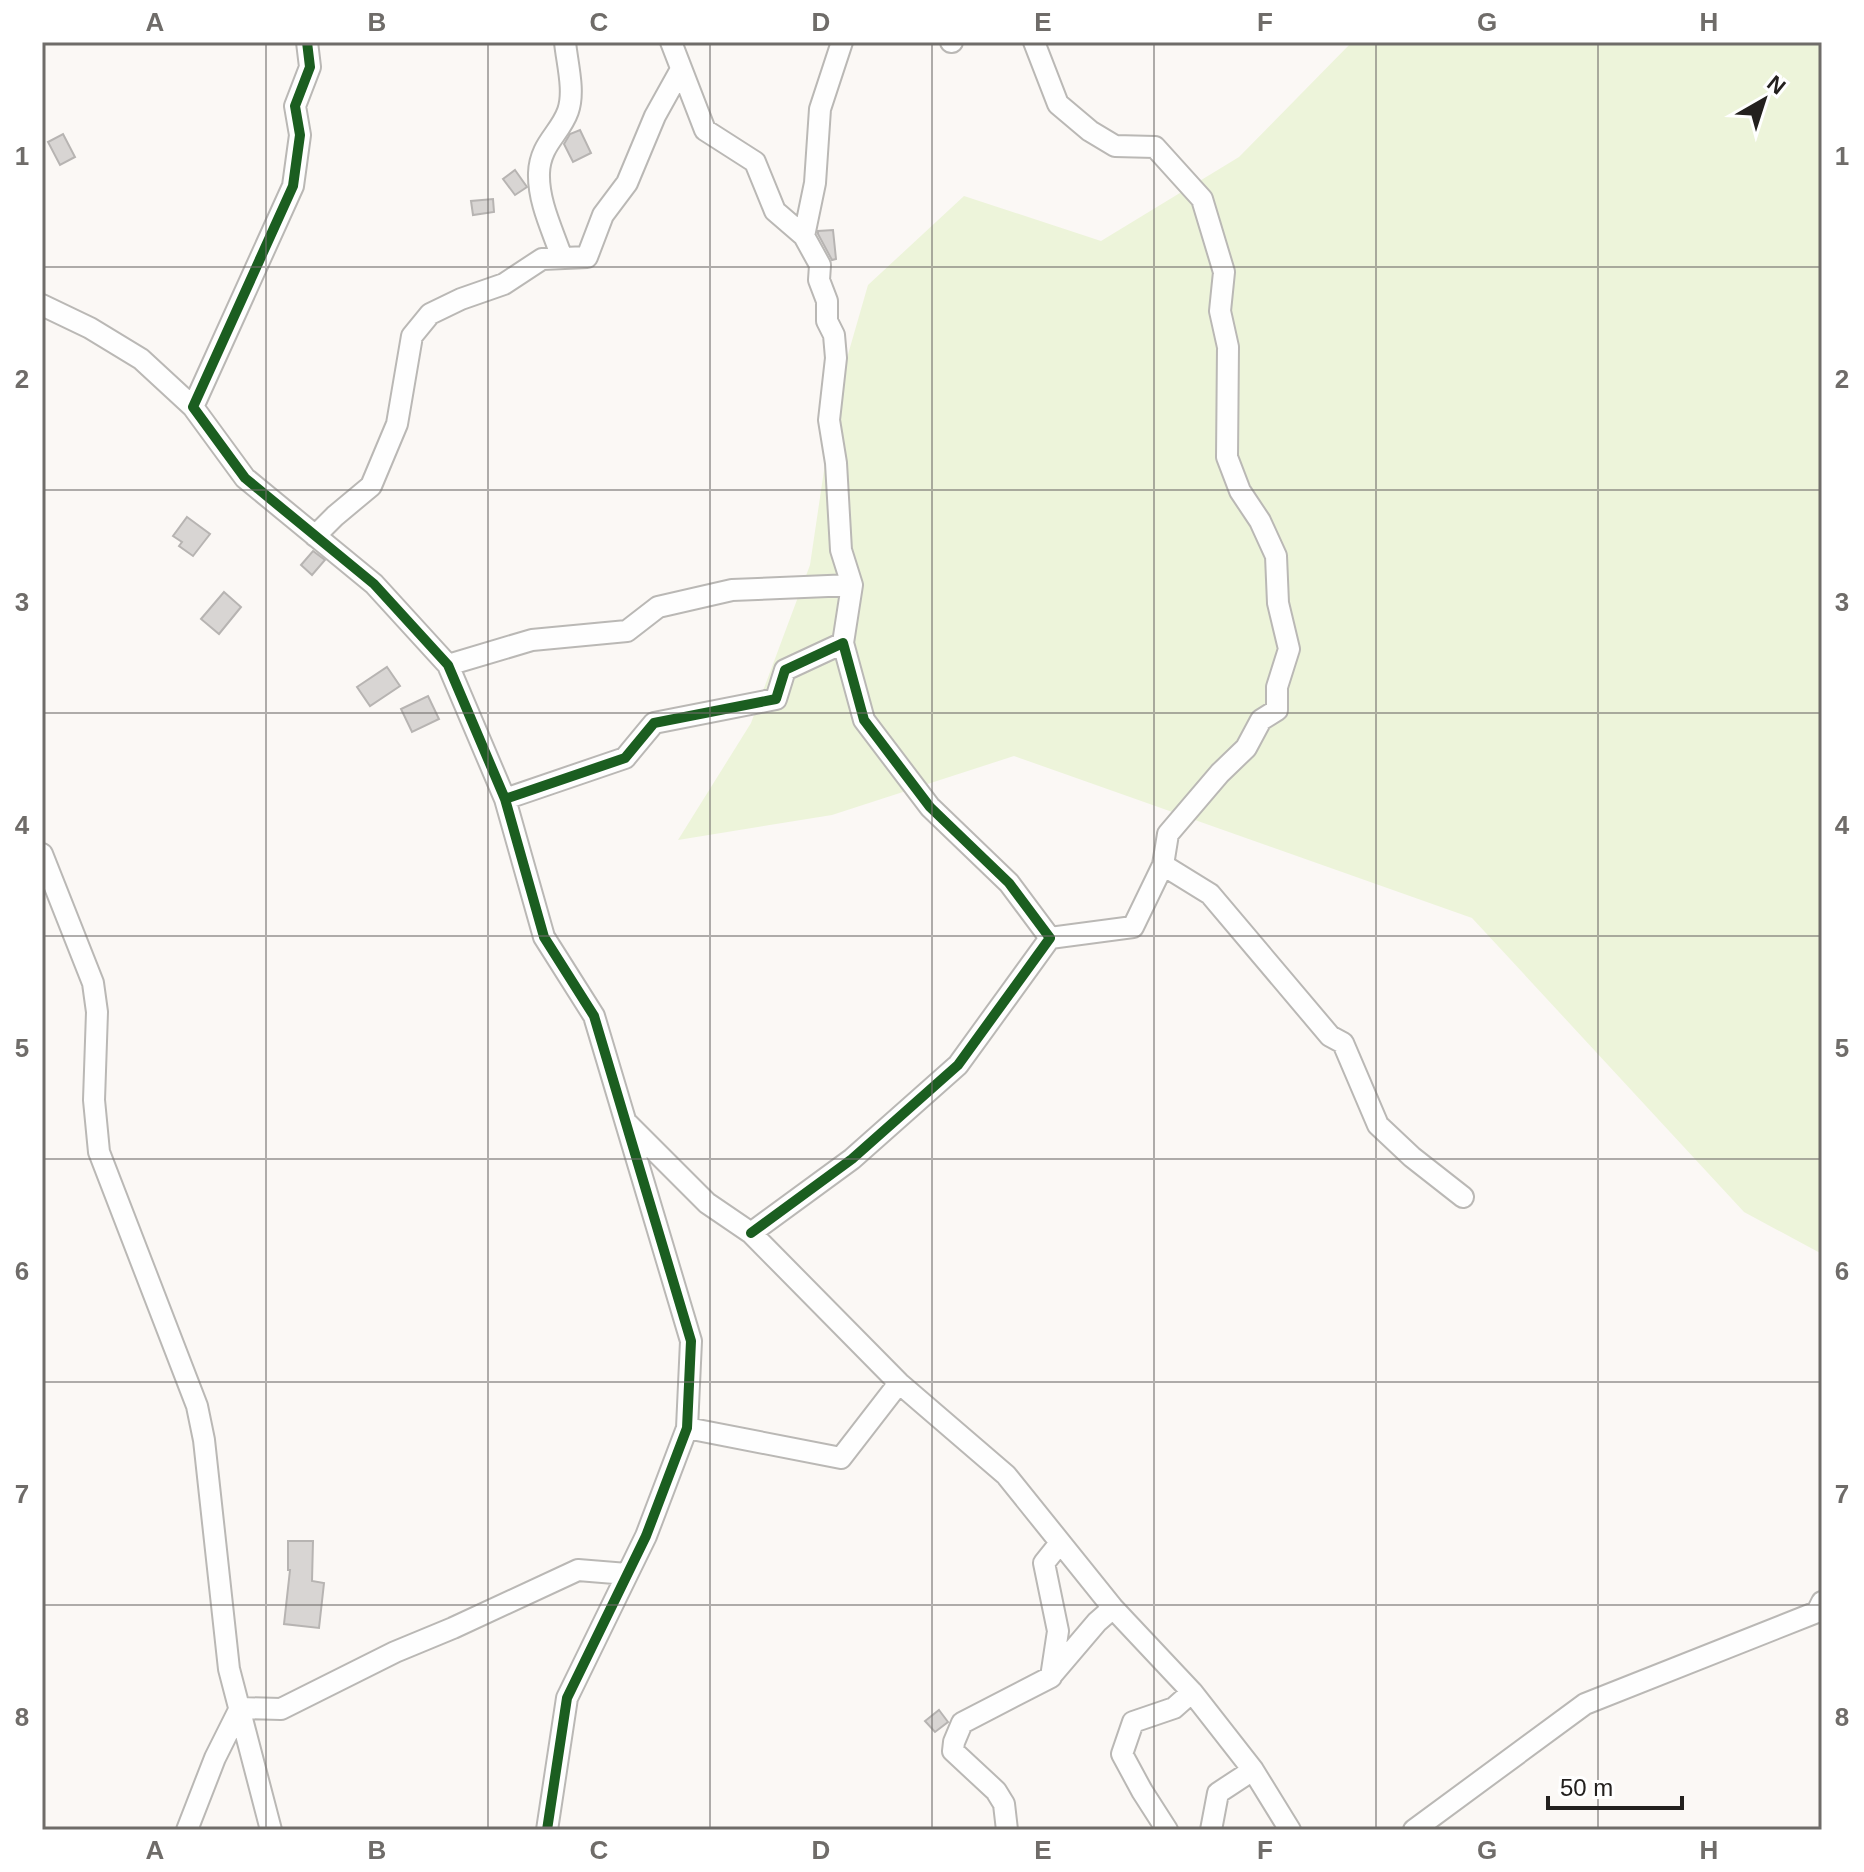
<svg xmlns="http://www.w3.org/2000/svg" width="1864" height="1872" font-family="Arial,sans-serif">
  <rect width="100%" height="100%" fill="#fbf8f5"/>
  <!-- green -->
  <path fill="#edf4da" d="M1352,42H1822V1254L1744,1212L1472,918L1014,756L832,815L678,840L751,723L810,565L834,403L868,285L964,196L1101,241L1239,157Z"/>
  <!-- building -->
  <path fill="#d8d5d3" stroke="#b7b4b2" stroke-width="2" d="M580,130L591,153L573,162L564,144L570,134Z
    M63,134L75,157L60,165L48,142Z
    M515,170L527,187L515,195L503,179Z
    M493,199L494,212L473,215L471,201Z
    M833,230L836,259L832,260L818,234V231Z
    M187,517L210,534L193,556L179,546L182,542L173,536Z
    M313,551L325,560L312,575L301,565Z
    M224,592L241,607L219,634L201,619Z
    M387,667L400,686L370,706L357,687Z
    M428,696L439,719L412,732L401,709Z
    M288,1541H313L312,1581L324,1583L319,1628L284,1624L290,1570H288Z
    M939,1710L948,1722L935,1732L925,1721Z"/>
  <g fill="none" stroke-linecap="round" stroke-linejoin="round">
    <!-- street casing -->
    <g stroke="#bab8b5" stroke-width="24">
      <path id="street" d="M307,42L310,67L295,106L300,135L293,186L193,407L245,478L374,584L448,665L505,799L544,937L594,1016L691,1341L687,1428L646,1536L567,1698L547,1830
        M671,42L705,130L755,162L775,211L804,236
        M842,42L820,109L815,183L804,236L820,265L819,280L827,301V321L834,335L836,358L829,420L836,463L841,550L852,585
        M951,42H952
        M1034,42L1058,104L1090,131L1115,146L1155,147L1202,199L1224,272L1220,311L1228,347L1227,457L1240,491L1260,521L1276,556L1278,603L1289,649L1277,687V710L1261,720L1246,748L1220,773L1168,834L1163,865L1133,927L1050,938
        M562,258C553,231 538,202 539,173C540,144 560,134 568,111C575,91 567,63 565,42
        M42,305L90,328L141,359L193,407
        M315,536L335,516L371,486L397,424L412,336L430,314L461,299L504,284L542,259L587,257L603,215L627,183L655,116L680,71
        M448,665L532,640L627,631L658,607L732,590L852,585L843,643
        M505,799L625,758L654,723L776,699L785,670L843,643L864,720L930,807L1009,883L1050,938L958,1065L852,1159L751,1233
        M42,854L93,983L97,1012L94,1100L99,1152L197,1406L204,1440L229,1669L271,1830
        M1163,865L1210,894L1330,1036L1343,1043L1378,1125L1412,1157L1463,1197
        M626,1122L707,1203L751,1233L899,1383L1006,1475L1113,1608L1192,1692L1253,1770L1290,1830
        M687,1428L841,1458L899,1383
        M1051,1676L1097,1622L1113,1608
        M187,1830L215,1758L240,1708L281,1709L395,1652L453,1628L578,1570L627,1574
        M1007,1830L1004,1804L996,1791L953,1751L954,1742L962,1723L1051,1677L1058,1631L1044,1563L1060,1543
        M1167,1830L1142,1791L1122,1754L1133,1722L1174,1708L1192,1692
        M1211,1830L1218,1793L1253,1770
        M1414,1830L1585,1704L1817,1612L1822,1602"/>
    </g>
    <!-- street -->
    <use href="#street" stroke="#fefefe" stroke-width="20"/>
    <!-- cycleway casing -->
    <g stroke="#fff" stroke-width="15">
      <path id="cycleway" d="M307,42L310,67L295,106L300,135L293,186L193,407L245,478L374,584L448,665L505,799L544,937L594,1016L691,1341L687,1428L646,1536L567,1698L547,1830
        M505,799L625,758L654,723L776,699L785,670L843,643L864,720L930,807L1009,883L1050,938L958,1065L852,1159L751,1233"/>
    </g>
    <!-- cycleway -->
    <use href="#cycleway" stroke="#1b5e20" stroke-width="10"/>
  </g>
  <!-- grid -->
  <path fill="none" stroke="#6f6c69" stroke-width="2" stroke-opacity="0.55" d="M266,42V1830M488,42V1830M710,42V1830M932,42V1830M1154,42V1830M1376,42V1830M1598,42V1830M42,267H1822M42,490H1822M42,713H1822M42,936H1822M42,1159H1822M42,1382H1822M42,1605H1822"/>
  <!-- border -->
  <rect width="1864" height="1872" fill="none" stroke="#ffffff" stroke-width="88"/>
  <!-- north arrow -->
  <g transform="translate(1764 100) rotate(39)" stroke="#ffffff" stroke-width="6" paint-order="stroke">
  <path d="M0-6L14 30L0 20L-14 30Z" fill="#23201e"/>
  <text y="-12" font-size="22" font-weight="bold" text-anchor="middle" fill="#23201e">N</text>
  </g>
  <!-- scale -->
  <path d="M1548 1796v12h134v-12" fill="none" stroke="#23201e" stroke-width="4"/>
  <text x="1560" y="1796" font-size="24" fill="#23201e" stroke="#ffffff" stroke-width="6" paint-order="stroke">50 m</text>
  <rect x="44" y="44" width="1776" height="1784" fill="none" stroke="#6f6c69" stroke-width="3"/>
  <g font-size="26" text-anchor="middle" font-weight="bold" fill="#6f6c69">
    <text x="155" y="31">A</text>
    <text x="377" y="31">B</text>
    <text x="599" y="31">C</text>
    <text x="821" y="31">D</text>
    <text x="1043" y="31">E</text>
    <text x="1265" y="31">F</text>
    <text x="1487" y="31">G</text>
    <text x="1709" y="31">H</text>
    <text x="22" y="165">1</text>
    <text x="1842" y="165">1</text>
    <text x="22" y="388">2</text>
    <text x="1842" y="388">2</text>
    <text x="22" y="611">3</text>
    <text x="1842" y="611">3</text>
    <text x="22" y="834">4</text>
    <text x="1842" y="834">4</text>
    <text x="22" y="1057">5</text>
    <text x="1842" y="1057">5</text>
    <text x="22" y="1280">6</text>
    <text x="1842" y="1280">6</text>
    <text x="22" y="1503">7</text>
    <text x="1842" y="1503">7</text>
    <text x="22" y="1726">8</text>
    <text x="1842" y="1726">8</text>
    <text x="155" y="1859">A</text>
    <text x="377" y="1859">B</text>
    <text x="599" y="1859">C</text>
    <text x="821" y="1859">D</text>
    <text x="1043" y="1859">E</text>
    <text x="1265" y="1859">F</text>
    <text x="1487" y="1859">G</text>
    <text x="1709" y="1859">H</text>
  </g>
</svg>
